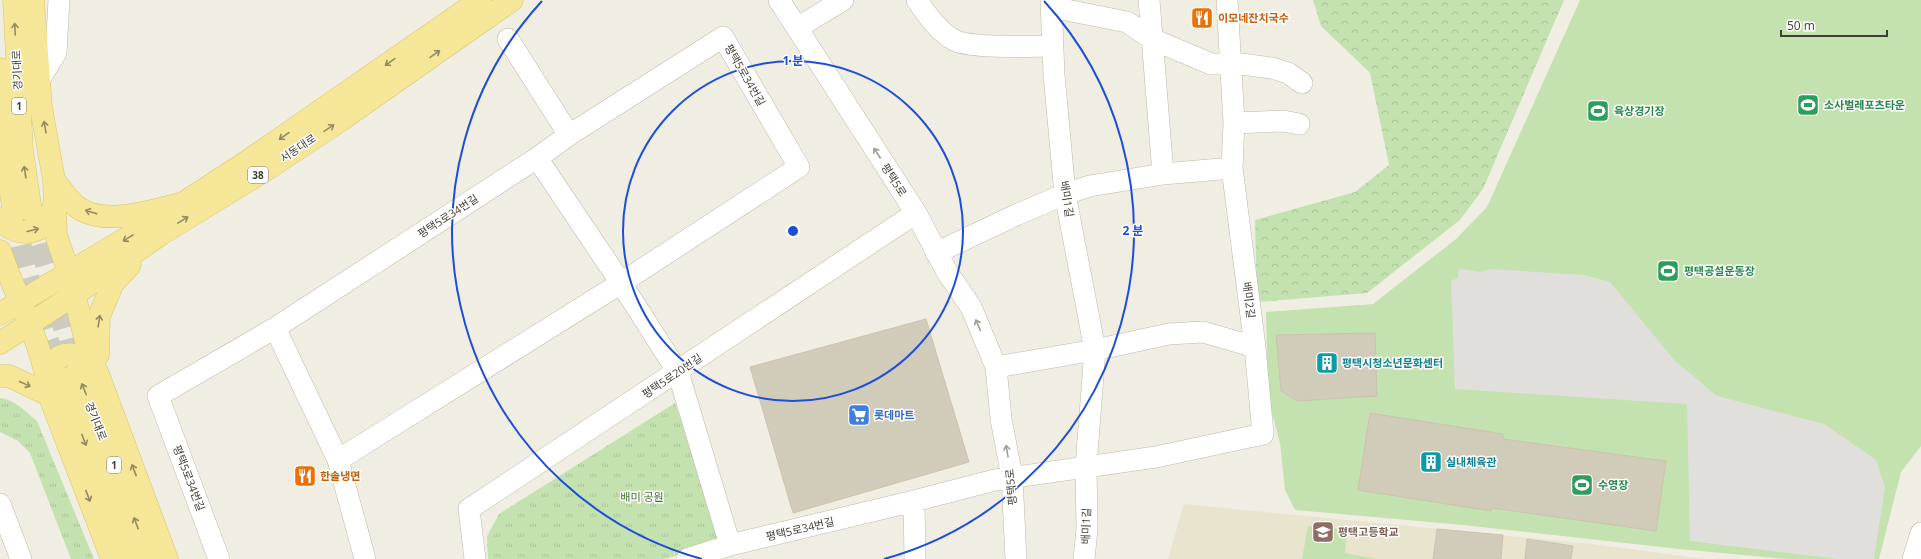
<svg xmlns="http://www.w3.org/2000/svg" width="1921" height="559" font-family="'Open Sans','Noto Sans KR',sans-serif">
  <defs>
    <pattern id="grass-tufts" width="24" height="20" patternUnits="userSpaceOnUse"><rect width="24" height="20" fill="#c4e2af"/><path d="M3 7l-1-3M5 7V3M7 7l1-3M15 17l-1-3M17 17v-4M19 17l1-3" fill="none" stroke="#aac397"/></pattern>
    <pattern id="forest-crowns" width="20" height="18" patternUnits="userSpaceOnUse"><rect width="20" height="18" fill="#c4e2af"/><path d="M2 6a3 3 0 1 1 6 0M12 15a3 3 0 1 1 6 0" fill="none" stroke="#aac397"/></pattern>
  </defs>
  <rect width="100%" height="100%" fill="#f0eee3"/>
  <!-- education -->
  <path fill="#e8e4ce" d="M1184,504L1592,544L1706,559H1168Z"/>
  <!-- grass -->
  <path fill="url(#grass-tufts)" d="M0,398C14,399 26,412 37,421L94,559H71L30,453L18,441L0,432Z
    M675,403L720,532L714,545L665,559H488L487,536L499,514Z"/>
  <!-- forest -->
  <path fill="url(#forest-crowns)" d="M1313,0H1564L1483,189L1460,220L1367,293L1257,302L1255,220L1355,192L1389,165L1370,73L1321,26Z"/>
  <!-- pitch -->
  <path fill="#c4e2af" d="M1580,0H1921V446L1901,472L1879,559H1786L1679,549L1463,525L1295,510L1285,490L1280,443L1268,398L1266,312L1373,304L1456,239L1487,207Z
    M1308,526L1347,529L1345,553L1376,559H1302Z"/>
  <!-- parking -->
  <path fill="#e1dfdc" d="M1459,269L1480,272L1490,269L1584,275L1610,282L1675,361L1717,396L1824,424L1876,460L1885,487L1874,559H1838L1690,541L1687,404L1455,389L1451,281L1458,278Z"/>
  <!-- building -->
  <path fill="#d1cbba" stroke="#cbc3ae" d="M926,319L969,462L793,513L750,367Z
    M1375,333L1377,396L1297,401L1281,391L1276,335Z
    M1370,413L1503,434V439L1666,461L1656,531L1492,508L1491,511L1358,490Z
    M1437,529L1503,535L1501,559H1433Z
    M1527,539L1573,546L1571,559H1525Z"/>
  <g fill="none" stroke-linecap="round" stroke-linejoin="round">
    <!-- major-tunnel -->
    <path stroke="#cdcbc0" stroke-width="22" stroke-dasharray="22 11" stroke-linecap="butt" d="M31,212L77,372
      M14,213C24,270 41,324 61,377"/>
    <!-- minor casing -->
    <g stroke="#beb9aa" stroke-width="22">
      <path id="minor" d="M779,0L916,213L947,272L971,307L996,367L1001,419L1012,477L1016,559
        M917,0C926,14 939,32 954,40C971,49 1031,46 1052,46
        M1051,0L1054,75L1065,194L1095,350L1086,466L1087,529L1084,559
        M1149,0L1163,174
        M1051,7L1127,22L1152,39L1211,64H1241L1272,68L1288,73L1302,83
        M797,28L843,0
        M508,39L569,135
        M39,80L56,53L59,0
        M1234,123L1283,121L1299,124
        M537,158L621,283L678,372L730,545
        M936,253L1016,215L1065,194L1090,186L1163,174L1232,168
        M275,328L338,460L365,559
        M996,367L1095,350L1169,334L1203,332L1255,347
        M914,501L915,559
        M0,504L21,559
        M219,559L158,396L275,328L537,158L569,135L723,37L799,167L621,283L338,460
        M475,559L469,509L916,213
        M687,559L730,545L914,501L995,480L1156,457L1263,434L1255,347L1232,168L1234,123L1227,0
        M1913,559L1921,533"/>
    </g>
    <!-- major casing -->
    <g stroke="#d9c569" stroke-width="23">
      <path id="major" d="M14,0L22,151L31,211
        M33,0L41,107L54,180L56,235L69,273L90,358L98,374L167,559
        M0,69L6,162L14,213
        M54,180C61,189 67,198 76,206C103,228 154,210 184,203
        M188,200L245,163L480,0
        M0,219C9,232 31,237 44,225C50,219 52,210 55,203
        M0,251C16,298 44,345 49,395L112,559
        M0,314L160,218
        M0,343L74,295L161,234L264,171L338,122L512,0
        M98,355L99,316L113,283L130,265
        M77,372L150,559
        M0,376H9L49,395
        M47,378C54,352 66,351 90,358
        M61,378L131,559"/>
    </g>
    <!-- minor -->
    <use href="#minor" stroke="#fff" stroke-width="21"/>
    <!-- major -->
    <use href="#major" stroke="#f6e697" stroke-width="22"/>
  </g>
  <!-- one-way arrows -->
  <defs><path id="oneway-shaft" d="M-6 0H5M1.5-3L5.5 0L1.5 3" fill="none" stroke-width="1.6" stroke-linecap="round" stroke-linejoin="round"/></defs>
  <g stroke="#928a61">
    <use href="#oneway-shaft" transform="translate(15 29) rotate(-93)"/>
    <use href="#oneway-shaft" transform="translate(435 54) rotate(-35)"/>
    <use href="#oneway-shaft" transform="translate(390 62) rotate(145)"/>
    <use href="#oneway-shaft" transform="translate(45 127) rotate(-100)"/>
    <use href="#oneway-shaft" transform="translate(329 128) rotate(-34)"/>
    <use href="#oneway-shaft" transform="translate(284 136) rotate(145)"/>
    <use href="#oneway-shaft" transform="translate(25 172) rotate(-99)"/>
    <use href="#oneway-shaft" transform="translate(91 212) rotate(-162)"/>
    <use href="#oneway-shaft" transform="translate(183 220) rotate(-31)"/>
    <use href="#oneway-shaft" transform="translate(33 230) rotate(-14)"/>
    <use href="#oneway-shaft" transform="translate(128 238) rotate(148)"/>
    <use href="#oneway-shaft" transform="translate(99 321) rotate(-81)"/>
    <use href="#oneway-shaft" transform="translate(25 384) rotate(25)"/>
    <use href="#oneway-shaft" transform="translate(84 389) rotate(-112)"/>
    <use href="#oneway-shaft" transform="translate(84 440) rotate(69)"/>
    <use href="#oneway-shaft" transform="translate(134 470) rotate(-111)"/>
    <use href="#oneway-shaft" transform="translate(88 496) rotate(69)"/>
    <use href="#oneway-shaft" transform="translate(136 523) rotate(-111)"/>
  </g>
  <g stroke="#a09e9a">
    <use href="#oneway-shaft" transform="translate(877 153) rotate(-123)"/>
    <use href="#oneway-shaft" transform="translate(978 325) rotate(-113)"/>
    <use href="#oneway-shaft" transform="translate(1007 451) rotate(-100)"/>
  </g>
  <!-- distance rings -->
  <g fill="none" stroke="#1d4ed8" stroke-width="2">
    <circle cx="793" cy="231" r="170"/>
    <path d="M702 559A340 340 0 0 1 542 1M1044 1A340 340 0 0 1 884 559"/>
  </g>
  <!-- icons -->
  <defs>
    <g id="restaurant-square" transform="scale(1.15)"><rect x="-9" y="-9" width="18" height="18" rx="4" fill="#e8710a" stroke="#fff"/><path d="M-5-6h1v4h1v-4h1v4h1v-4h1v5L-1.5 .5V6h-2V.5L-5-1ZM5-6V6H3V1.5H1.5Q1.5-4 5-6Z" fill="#fff"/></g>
    <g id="stadium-square" transform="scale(1.15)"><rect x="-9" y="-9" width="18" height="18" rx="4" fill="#2e9e5b" stroke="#fff"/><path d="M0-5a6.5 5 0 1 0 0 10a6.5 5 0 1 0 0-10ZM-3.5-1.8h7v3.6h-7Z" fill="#fff"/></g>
    <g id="building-square" transform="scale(1.15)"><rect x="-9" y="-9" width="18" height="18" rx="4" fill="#0f9aa8" stroke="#fff"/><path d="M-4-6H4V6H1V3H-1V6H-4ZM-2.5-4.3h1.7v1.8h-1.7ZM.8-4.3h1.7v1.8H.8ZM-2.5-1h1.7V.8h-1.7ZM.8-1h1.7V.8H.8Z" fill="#fff"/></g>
    <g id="supermarket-square" transform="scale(1.15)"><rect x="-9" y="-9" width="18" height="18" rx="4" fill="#3f7fe0" stroke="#fff"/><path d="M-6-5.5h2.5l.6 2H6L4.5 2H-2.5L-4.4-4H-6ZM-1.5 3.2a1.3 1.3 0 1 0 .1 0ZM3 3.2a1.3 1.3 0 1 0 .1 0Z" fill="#fff"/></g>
    <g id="school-square" transform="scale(1.15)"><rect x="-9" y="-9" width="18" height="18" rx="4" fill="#8d6e63" stroke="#fff"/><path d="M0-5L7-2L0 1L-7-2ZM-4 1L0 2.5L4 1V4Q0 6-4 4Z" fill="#fff"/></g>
  </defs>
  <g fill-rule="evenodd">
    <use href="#restaurant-square" x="1202" y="18"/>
    <use href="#stadium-square" x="1808" y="105"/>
    <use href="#stadium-square" x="1598" y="111"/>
    <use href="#stadium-square" x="1668" y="271"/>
    <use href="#building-square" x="1327" y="363"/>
    <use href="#supermarket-square" x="859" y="415"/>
    <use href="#building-square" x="1431" y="462"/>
    <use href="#restaurant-square" x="305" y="476"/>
    <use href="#stadium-square" x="1582" y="485"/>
    <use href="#school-square" x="1323" y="532"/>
  </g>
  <g text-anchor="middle" stroke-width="3" stroke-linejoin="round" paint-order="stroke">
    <!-- shield labels -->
    <g fill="#fff" stroke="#7a7871" stroke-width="1">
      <rect x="12" y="98" width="14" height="16" rx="3"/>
      <rect x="248" y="167" width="20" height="16" rx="3"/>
      <rect x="107" y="457" width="14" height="16" rx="3"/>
    </g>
    <g font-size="10" font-weight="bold" fill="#413e34">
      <text x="19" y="110">1</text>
      <text x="258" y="179">38</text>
      <text x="114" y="469">1</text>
    </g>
    <!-- food labels -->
    <g font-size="11" font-weight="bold" fill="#c56008" stroke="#fff" text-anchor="start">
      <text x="1218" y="22">이모네잔치국수</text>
      <text x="320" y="480">한솔냉면</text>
    </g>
    <!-- street labels -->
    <g font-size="11" fill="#413e34" stroke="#fff">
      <text transform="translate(17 70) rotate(-93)" y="4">경기대로</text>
      <text transform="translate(745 75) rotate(60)" y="4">평택5로34번길</text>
      <text transform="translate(298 148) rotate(-34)" y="4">서동대로</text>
      <text transform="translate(894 180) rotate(57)" y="4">평택5로</text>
      <text transform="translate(1067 199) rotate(81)" y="4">배미1길</text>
      <text transform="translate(448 216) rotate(-33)" y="4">평택5로34번길</text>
      <text transform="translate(1249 300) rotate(83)" y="4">배미2길</text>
      <text transform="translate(672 376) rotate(-34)" y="4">평택5로20번길</text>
      <text transform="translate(96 421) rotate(68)" y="4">경기대로</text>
      <text transform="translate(189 478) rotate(69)" y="4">평택5로34번길</text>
      <text transform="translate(1011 487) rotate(-95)" y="4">평택5로</text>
      <text transform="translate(1086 526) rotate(-88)" y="4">배미1길</text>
      <text transform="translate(800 529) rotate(-13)" y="4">평택5로34번길</text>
    </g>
    <!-- leisure labels -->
    <g font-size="11" font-weight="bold" fill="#27864d" stroke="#fff" text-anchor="start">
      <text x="1824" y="109">소사벌레포츠타운</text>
      <text x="1614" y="115">육상경기장</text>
      <text x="1684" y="275">평택공설운동장</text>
      <text x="1598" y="489">수영장</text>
    </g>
    <!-- culture labels -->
    <g font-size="11" font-weight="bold" fill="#0d838f" stroke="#fff" text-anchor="start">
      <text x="1342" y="367">평택시청소년문화센터</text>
      <text x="1446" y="466">실내체육관</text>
    </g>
    <!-- shop labels -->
    <g font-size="11" font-weight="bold" fill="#366cbe" stroke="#fff" text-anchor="start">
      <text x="874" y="419">롯데마트</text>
    </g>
    <!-- park labels -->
    <g font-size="11" fill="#3d6e2d" stroke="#fff">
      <text x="642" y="501">배미 공원</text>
    </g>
    <!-- education labels -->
    <g font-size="11" font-weight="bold" fill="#785e54" stroke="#fff" text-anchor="start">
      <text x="1338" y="536">평택고등학교</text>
    </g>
  </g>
  <circle cx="793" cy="231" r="6" fill="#1d4ed8" stroke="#fff" stroke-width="2"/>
  <g font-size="12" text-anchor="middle" font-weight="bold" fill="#1d4ed8" stroke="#fff" stroke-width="3" stroke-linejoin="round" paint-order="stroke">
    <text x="793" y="65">1 분</text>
    <text x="1133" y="235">2 분</text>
  </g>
  <!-- scale -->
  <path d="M1781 30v6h106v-6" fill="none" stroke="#413e34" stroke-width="2"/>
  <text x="1787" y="30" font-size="12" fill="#413e34" stroke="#ffffff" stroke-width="3" paint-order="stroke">50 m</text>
</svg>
